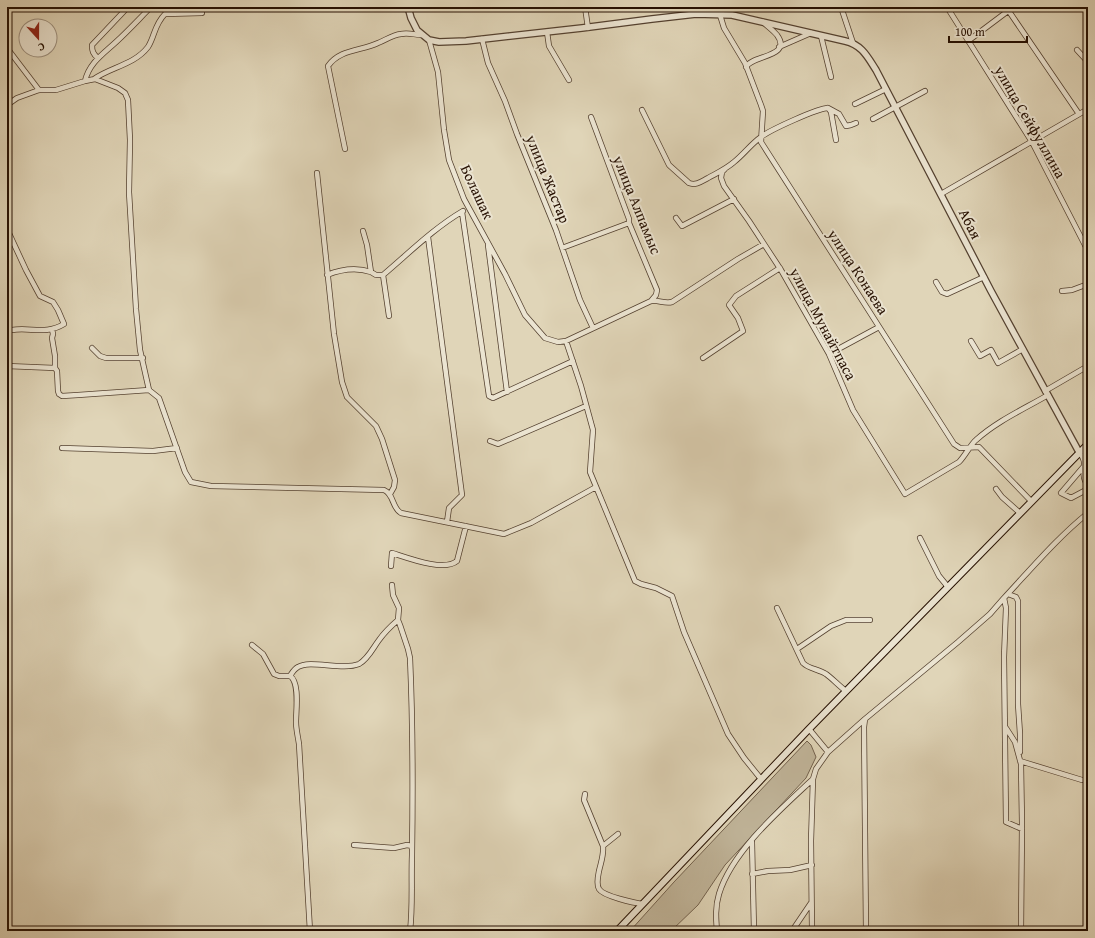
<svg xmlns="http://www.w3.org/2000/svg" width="1095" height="938" font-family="'Gentium Book Plus',serif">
  <rect width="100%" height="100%" fill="#e0d5b8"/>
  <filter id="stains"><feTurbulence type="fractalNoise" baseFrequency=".005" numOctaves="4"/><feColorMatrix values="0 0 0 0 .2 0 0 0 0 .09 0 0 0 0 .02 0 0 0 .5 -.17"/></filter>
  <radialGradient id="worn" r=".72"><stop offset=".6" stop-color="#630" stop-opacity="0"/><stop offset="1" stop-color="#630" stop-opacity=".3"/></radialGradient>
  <!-- green -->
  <path fill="#c0b499" stroke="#73624e" d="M807,741L811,745L816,757L806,778L725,865L698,905L671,931H630L674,882Z"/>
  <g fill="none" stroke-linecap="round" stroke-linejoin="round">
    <!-- minor casing -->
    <g stroke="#544130" stroke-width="6">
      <path id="minor" d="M585,7L588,28
        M841,7L853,43
        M947,7L1032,142L1088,251
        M1006,7L1079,114
        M720,15L724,28L745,63L761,105L763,111L761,142L954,444L960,448L979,447L1031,501
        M547,32L549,46L569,80
        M821,36L831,77
        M482,39L488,63L505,101L517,134L556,230L580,300L593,328
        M429,40L438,72L444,130L449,160L464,199L505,274L525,315L545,338L558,342L566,341L651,301C659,300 665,304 672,302L738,259L764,244
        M968,41L1008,11
        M779,47L811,33
        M7,48L39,90
        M1077,50L1088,62
        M98,58C93,54 92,51 92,45L128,7
        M746,67C752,55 793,57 777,35C773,30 767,26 763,22
        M94,79C111,67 134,65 148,47C155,36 154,25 165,14L202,13
        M85,81L95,79L118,88L125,93L128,100L130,140L129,192L136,309L140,350L149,390
        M855,104L886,89
        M7,105L17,98L39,90H56L85,81C89,63 103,54 116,42C128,31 139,19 151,7
        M828,108L839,114L846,126L851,125L856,123
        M642,110L669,165L689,183C696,186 702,181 708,178C717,173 726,169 734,162C744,154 751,144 761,137C770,130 818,108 828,108L831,112L836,140
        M591,117L629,219V223L657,290L656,295L651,301
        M873,119L925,91
        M345,149L328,66C340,49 361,51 378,43C386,40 392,35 401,34C408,32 415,35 422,35
        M725,169L722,172L721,178L724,186L749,221L781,270L829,354L853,410L905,494L959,462C965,456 971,444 976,440C997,421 1024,409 1048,395
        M317,173L334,334L342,382L347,397L376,426L382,439L395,480L394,487L390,494
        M941,194L1088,109
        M462,212L489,396L493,398L573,361
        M676,218L682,226L734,199
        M7,229L26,270L40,296L53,302L58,310L64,324C46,335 30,327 12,330
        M363,231L367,245L371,272L376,275H383
        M428,237L462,495L449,508L447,522
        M488,245L507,392
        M562,248L629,223
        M327,275C342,269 356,267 371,272
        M936,282L942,292L947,294L984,277
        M1062,291L1072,290L1088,284
        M389,316L383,275C409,253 434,228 463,211
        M52,329L53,334L52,338L55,356V368L57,371L58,391L59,394L62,396L78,395L149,390L159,398L185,472L191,482L211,486L384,490C394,494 392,508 401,513L504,534L531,523L596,487
        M566,341L581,386L593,430L590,472L635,581L641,584L656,588L672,596L684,632L728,734L744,758L761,779
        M971,341L980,356L991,350L998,363L1023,349
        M92,348L100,356L106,358H143
        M829,354L879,327
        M703,358L743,331L738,318L729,305L736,296L780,268
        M7,366L55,368
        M1045,391L1088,366
        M490,441L498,444L586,406
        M62,448L153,451L177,448
        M1079,452C1088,463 1082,466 1084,477C1084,480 1087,484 1088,486
        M1085,465L1061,493L1071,498L1088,489
        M996,489L1002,497L1020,513
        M920,538L939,576L948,587
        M391,566L392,553C408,558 444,572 457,561L466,526
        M392,585L393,595L399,608L398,620L400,625L408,649L410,658C413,724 413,789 412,855C411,881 413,906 410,931
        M1008,594L1016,597L1018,601V704L1020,734V752
        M777,608L803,663C809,669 818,669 826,674C833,679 839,686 846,691
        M252,645L263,654L274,674L279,676H290C300,682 296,711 296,722C296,729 298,737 299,744L310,931
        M797,649L831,626L846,620H870
        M290,676C292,673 294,669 298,667C310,659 342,671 359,664C368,659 373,648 379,640C384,633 391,626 398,620
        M1006,728L1015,742L1021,764L1022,824L1021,931
        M809,729L828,752
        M1020,761L1082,780
        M585,794L584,800L603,846C604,855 601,862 599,871C598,876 596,884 599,889C603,896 634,903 643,904
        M1022,829L1006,822L1004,657L1006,608L1004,598C1031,569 1057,538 1088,513
        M752,842L754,931
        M354,845L394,848L407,845L412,846
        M603,846L618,834
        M752,874L768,871L790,870L812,865
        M717,931C716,919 715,907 719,894C732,851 781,809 813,779
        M792,931L811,903
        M812,931L811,841L813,779L816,769L828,752L865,719
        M866,931L864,727L865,719L958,642L990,614L1004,598"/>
    </g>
    <!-- tertiary casing -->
    <g stroke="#544130" stroke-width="8">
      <path id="tertiary" d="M408,7L411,18L417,30L429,40L439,42L466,41L582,28L652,19L696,14L732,15L845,41C862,45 867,56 876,70L991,291L1079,452"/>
    </g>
    <!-- secondary casing -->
    <g stroke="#261002" stroke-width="8">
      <path id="secondary" d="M617,931L809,729L1088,444"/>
    </g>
    <!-- minor -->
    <use href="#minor" stroke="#ebe4d1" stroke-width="4.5"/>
    <!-- tertiary -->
    <use href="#tertiary" stroke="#ebe4d1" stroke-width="5.5"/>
    <!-- secondary -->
    <use href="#secondary" stroke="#ebe4d1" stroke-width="6"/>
  </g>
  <g text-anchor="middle" stroke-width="4" stroke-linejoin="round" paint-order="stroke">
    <!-- street labels -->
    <g font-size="15" fill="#261002" stroke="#ebe4d1">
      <text transform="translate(1030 122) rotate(60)" y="5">улица Сейфуллина</text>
      <text transform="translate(548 179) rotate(68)" y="5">улица Жастар</text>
      <text transform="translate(477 192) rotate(65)" y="5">Болашак</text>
      <text transform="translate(637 205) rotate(68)" y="5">улица Алпамыс</text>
      <text transform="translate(970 224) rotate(63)" y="5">Абая</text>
      <text transform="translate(858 272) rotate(57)" y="5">улица Конаева</text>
      <text transform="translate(823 324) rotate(62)" y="5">улица Мунайтпаса</text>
    </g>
  </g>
  <!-- margin -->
  <rect width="1095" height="938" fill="none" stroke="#e0d5b8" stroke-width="24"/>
  <rect x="8" y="8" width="1079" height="922" fill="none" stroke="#261002" stroke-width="2"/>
  <rect x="12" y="12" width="1071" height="914" fill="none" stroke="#261002"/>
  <!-- north arrow -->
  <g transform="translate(38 38) rotate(159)"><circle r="19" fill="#ebe4d1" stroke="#9c8f7e"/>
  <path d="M0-3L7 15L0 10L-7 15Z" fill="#8f2418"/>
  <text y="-6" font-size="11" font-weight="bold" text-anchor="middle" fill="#261002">С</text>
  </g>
  <!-- scale -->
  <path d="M949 36v6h78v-6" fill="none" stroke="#261002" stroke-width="2"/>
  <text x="955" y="36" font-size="12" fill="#261002" stroke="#ebe4d1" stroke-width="3" paint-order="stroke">100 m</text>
  <rect width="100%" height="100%" filter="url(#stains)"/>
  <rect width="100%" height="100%" fill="url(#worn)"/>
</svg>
